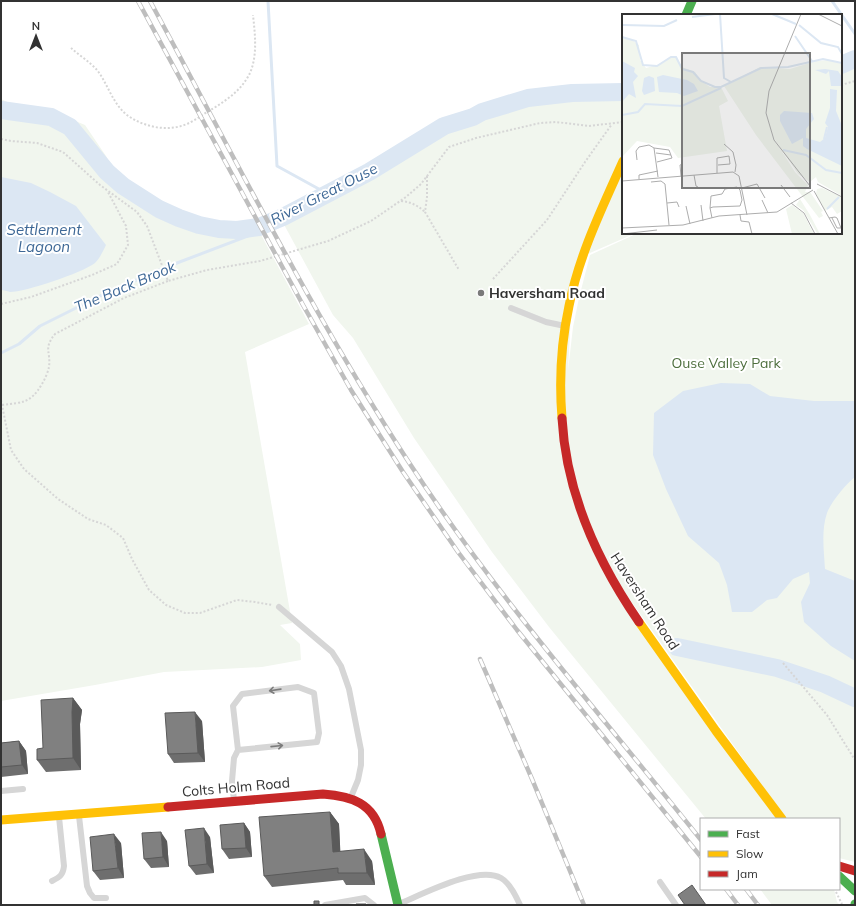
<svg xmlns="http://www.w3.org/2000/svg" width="856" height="906" font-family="Mulish,sans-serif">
  <rect width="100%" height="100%" fill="#fff"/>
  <!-- green -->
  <path fill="#f1f6ee" d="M855,69V862L839,858V819H786L584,535L778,819H706L549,627L492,552L414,438L353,338L333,315L281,219L444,131L474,117L521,98L548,94L623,93V233H636L583,256L572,294L568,371L573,327L579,298L590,255L638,233H841V73Z
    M1,99L26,111L61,115L85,125L106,156L124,189L189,226L251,236L259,231L309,324L245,352L292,623L280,625L300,644L301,660L262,667L164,672L95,685L1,701Z
    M760,889H834L837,902L840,905H772Z"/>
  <!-- water -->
  <path fill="#dce7f3" d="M1,177L31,183L50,192L76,206L106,245C103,251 100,258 95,263C82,273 25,292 10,292C7,291 4,290 1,290Z
    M721,383L750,384L770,396L814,401H855V477C846,484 831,502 827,513C821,530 824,552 825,569L855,581V661L831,646L804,622L801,602L810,583L809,572L793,579L777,598L767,600L752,612H732L727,585L719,563L688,536L666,489L653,455L654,413L683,391Z"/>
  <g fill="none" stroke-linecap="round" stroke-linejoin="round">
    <!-- stream -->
    <path stroke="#dce7f3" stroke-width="3" d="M268,1L277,166L328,194
      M832,1L855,34
      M1,353L19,344L40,326L106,293L169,266L256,233"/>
    <!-- river -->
    <path stroke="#dce7f3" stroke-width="18" d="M841,65L855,59
      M1,110L51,117L70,127L107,172L123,186L159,209L179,218L199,225L219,229L237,230L259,227L283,217L369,172L444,126L473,117L482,112L528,98L572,93L623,92
      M677,647L777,668L825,684L855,698"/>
    <!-- path -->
    <path stroke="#d6d6d6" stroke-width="2" stroke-dasharray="2 2" stroke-linecap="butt" d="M71,48C79,55 90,62 97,70C108,84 112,103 127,115C145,128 171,133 191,122C199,118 206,112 214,108C228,99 241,90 249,75C258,57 255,34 253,15
      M841,85L855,81
      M1,139L11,141L37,143L63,152L100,185L137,212L147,226L168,281L207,270L260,261L328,241L371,221L406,197L421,184L449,147L476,138L540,123L556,122L589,126L623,122
      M427,176V197L425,212L459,270
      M401,201C411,202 417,205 425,212
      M493,279L547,220L585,162L612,124
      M1,304L31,297L92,275L117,264L128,245L126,226L108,192
      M1,400L11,450L24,469L58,499L88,519L106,525L123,538L132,559L149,590L166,605L185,613H200L237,600L255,602L272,605
      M2,405C23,402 30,404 42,384C45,379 48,372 49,367C51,351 43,349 55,334L124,298L168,281
      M783,663L827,715L855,760
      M836,892L842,904"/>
    <!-- lane -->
    <path stroke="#d6d6d6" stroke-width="6" d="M511,308L546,322L565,326
      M279,607L332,652L341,666L349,689L361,750V765L358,780L351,797
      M1,791L23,789
      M234,800L232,781L234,758L238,750L233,706L242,694L298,687L314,693L319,733L317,742L238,750
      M79,816L87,886L90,893L94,898H106
      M52,881C60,877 63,875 64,866L59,817
      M660,882L676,905
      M399,904C423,894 478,865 501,878C510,883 516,896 520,905
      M325,905L365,898L374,905"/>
    <!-- fast -->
    <path stroke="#4caf50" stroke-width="9" d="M686,15L692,1
      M381,834L398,905
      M839,876L855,891
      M855,904V905"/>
    <!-- slow -->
    <path stroke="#ffc107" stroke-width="9" d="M562,418C559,381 561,343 569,306C579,255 602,208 623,161
      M639,622L716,731L782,819
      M1,820L168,807"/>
    <!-- jam -->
    <path stroke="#c62828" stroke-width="9" d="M562,418C566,493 597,561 639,622
      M168,807L323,794C351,796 374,803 381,834
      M839,866L855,871"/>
    <!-- rail casing -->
    <g stroke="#bebebe" stroke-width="4.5">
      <path id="rail" d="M138,1L303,305L351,390L403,472L458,552L517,630L701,857
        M150,1C234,156 313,316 410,464C497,597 602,716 701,840
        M480,659L532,779L584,905
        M726,889L738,905
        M746,889L758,905"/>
    </g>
    <!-- rail -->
    <use href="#rail" stroke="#fff" stroke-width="3" stroke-dasharray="9" stroke-linecap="butt"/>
  </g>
  <!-- wall -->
  <path fill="#6e6e6e" d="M73,698L82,710L80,724L81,770L46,772L37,760L43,748Z
    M202,721L205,762L174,763L168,754Z
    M19,741L26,751L28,774L1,777V743Z
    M330,812L339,824L340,851L372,861L375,885H346L343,880L272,887L264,876Z
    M244,823L250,832L252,857L229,859L222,849Z
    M210,837L214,873L196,875L189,866Z
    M167,841L169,867L151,868L144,859Z
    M121,843L124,878L100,880L93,871Z"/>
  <!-- shaded-wall -->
  <path fill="#5a5a5a" d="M73,698L82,710L80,724L81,770L73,758L72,712Z
    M195,712L202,721L205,762L198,753Z
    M19,741L26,751L28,774L22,765Z
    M330,812L339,824L341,864L333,852Z
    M244,823L250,832L252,857L246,848Z
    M204,828L210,837L214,873L207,864Z
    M161,832L167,841L169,867L163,857Z
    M114,834L121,843L124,878L118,868Z
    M364,849L372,861L375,885L367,873Z"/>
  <!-- building -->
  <path fill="#808080" stroke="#5a5a5a" d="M73,698L72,712L73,758L37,760V749L43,748L41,700Z
    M195,712L198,753L168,754L165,713Z
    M19,741L22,765L1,767V743Z
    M330,812L333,852L364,849L367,873H338V868L264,876L259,817Z
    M244,823L246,848L222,849L220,825Z
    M204,828L207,864L189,866L185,830Z
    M161,832L163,857L144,859L142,833Z
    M114,834L118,868L93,871L90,837Z
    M692,885L706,905H685L678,895Z
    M314,901H319V905H314Z
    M356,904H366V905H356Z"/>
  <!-- one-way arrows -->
  <defs><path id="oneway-shaft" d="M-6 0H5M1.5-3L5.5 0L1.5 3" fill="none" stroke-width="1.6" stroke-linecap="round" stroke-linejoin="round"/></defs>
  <g stroke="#7c7c7c">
    <use href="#oneway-shaft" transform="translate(275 690) rotate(172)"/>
    <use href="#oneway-shaft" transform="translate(277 746) rotate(-6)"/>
  </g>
  <!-- markers -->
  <circle fill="#7a7a7a" stroke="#fff" stroke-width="1.5" cx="481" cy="293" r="4"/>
  <g text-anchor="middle" stroke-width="4" stroke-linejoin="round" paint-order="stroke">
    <!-- poi labels -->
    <g font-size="14" font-weight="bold" fill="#323232" stroke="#fff" text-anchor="start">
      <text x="489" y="298">Haversham Road</text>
    </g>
    <!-- park labels -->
    <g font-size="14" fill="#4e6f3e" stroke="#fff">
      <text x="726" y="368">Ouse Valley Park</text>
    </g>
    <!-- street labels -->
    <g font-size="14" fill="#323232" stroke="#fff">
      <text transform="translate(645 601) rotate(57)" y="5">Haversham Road</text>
      <text transform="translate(236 787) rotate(-5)" y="5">Colts Holm Road</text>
    </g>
    <!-- water labels -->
    <g font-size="15" font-style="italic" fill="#3e6896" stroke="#fff">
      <text transform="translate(324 194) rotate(-27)" y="5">River Great Ouse</text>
      <text x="44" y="235">Settlement<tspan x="44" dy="17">Lagoon</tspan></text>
      <text transform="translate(125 287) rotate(-23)" y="5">The Back Brook</text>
    </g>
  </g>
  <!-- overview -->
  <g transform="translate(622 14)">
    <rect width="220" height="220" fill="#fff"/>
    <path d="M0,24L10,26L17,31L18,46L24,54L39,50L51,42L55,43L60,53L73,58L79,67L88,73H99L106,87L97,92L105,137L56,144L48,133L15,127L0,143ZM208,46L220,49V182L196,168L194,163L188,168L176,160L147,117L173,158L186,171L183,178H188L201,197L199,198L201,202L197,204L134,121L102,72L138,53L168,55L194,47ZM200,174L220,183V197L215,200L210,193L203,197L194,180L195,175ZM178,185L188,201L198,220L195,219L181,196L174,191ZM170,191L181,199L192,220H170L164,195Z" fill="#f1f6ee"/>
    <path d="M0,47L13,54L12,58L16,62L11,68L14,84L7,80L0,88ZM203,55L216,57L220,63V72H209L207,57L204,60L193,56ZM41,61L65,66L72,70L76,77L62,82L55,79L37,78L35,63ZM27,62L32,64L33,77L22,81L20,77L22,64ZM208,75L215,76L214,97L220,112V152L185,135L181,132V124L170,130L158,107V101L162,97L190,99L192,105L184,115V124L198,128L203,124L206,113L203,109L208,94Z" fill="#dce7f3"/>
    <path fill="none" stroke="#dce7f3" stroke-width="2" d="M98,0L102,64L109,68M150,0L174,10M70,3L93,0M1,11L42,12L55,6M177,11L199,29L216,33L220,40M173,22L190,47M0,23L14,27L21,51L35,52L49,43H54L60,55L71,58L79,67L93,73H99L139,54L166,53L201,45L220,49M0,101L16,98L23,90L60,92L99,74M202,125L205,113M161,136L184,141L204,156L220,159M205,195L217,183"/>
    <path fill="none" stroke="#adadad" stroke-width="1" d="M179,0L147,77L144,99L152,126L188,172M196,0L220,12M102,130L111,138L114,151L113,158M32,134L47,136L50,144L35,148M34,139L49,141M15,146L14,137L17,133L27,131L32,134L36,163M95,159V144L107,142L108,150L96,151M72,161L74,172L76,173M59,162L58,151L61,150M17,165V161L36,157M0,167L111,158L117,162L125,201M29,168L39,167L43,170L47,211M195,170L220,183M159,171L168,183M120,174L135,170L143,184M192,177L216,220M140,186L146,199M45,189L55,188L57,193M169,189L182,199L193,220M79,191L81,207M64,192L68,210M88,194L89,182L100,180L103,175L115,173L118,176L120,186L118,192L91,193L88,194L90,204M118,201L119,207L127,208L130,220M207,204L213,203L215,204L219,214H215L210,204M0,214L61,211L97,202L155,198L191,176M0,220L35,216"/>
    <path fill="#7a7a7a" fill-opacity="0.15" stroke="#7a7a7a" stroke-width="2" d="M60,39H188V174H60Z"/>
    <rect width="220" height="220" fill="none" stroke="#323232" stroke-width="2"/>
  </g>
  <!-- border -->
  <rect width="856" height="906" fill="none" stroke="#323232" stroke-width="4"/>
  <!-- legend -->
  <rect x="700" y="818" width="140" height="72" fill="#ffffff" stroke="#adadad"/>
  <rect x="708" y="831" width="20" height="6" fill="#4caf50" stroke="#adadad"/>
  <text x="736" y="838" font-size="12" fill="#323232">Fast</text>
  <rect x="708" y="851" width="20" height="6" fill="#ffc107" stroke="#adadad"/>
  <text x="736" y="858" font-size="12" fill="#323232">Slow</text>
  <rect x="708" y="871" width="20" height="6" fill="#c62828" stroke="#adadad"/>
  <text x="736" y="878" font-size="12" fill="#323232">Jam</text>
  <!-- north arrow -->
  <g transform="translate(36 36)" stroke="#ffffff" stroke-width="3" paint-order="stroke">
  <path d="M0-3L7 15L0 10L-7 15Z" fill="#323232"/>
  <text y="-6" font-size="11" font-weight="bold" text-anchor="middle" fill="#323232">N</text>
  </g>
</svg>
